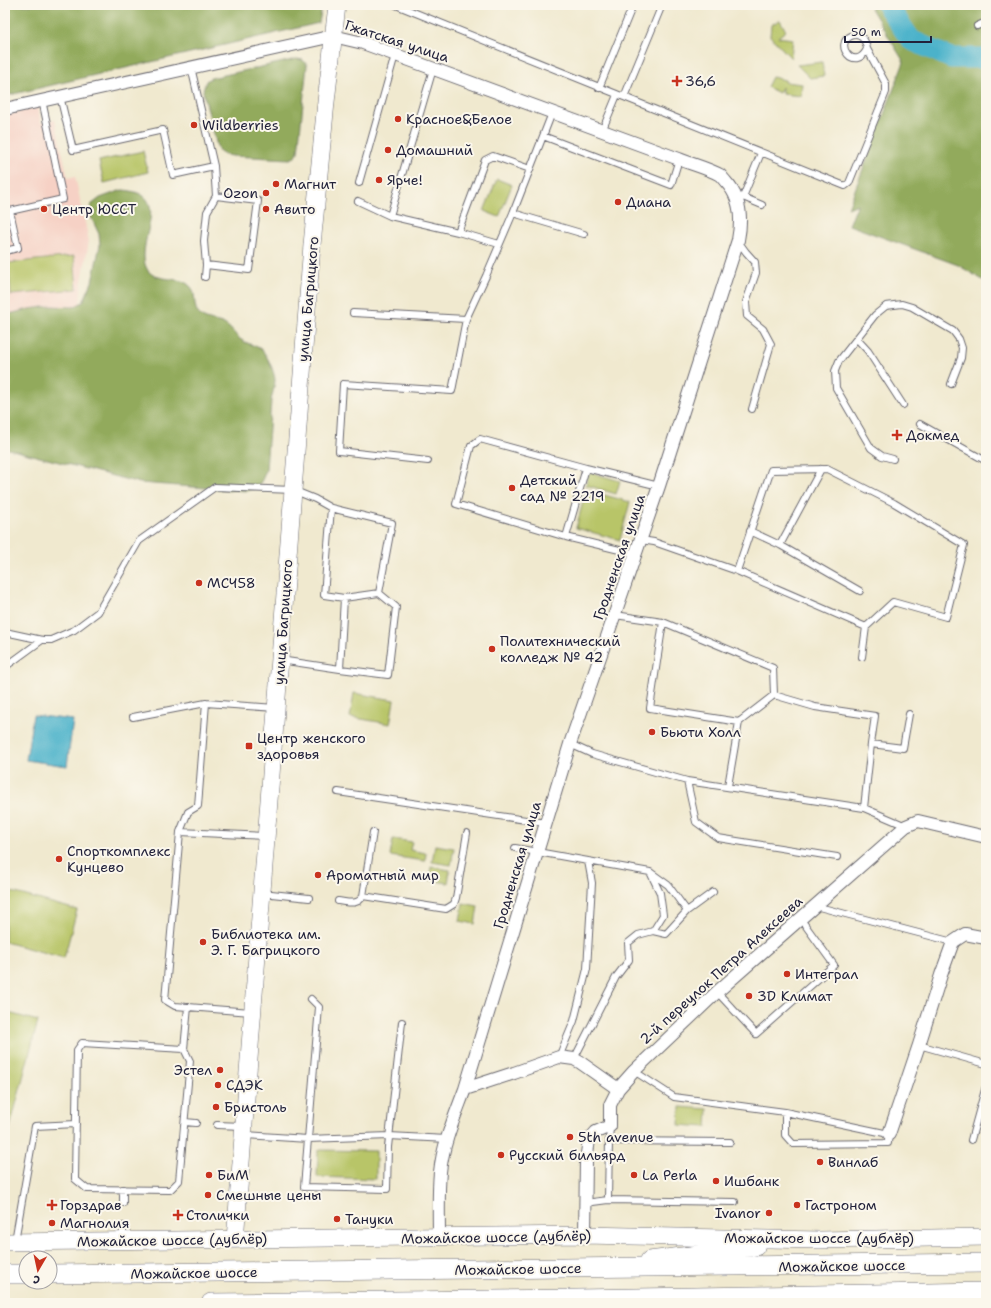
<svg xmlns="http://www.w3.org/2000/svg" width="991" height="1308" font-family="'Shantell Sans',sans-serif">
  <rect width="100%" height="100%" fill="#fbf7ec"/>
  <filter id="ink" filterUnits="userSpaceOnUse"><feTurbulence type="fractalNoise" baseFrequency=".025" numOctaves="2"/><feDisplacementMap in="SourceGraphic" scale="8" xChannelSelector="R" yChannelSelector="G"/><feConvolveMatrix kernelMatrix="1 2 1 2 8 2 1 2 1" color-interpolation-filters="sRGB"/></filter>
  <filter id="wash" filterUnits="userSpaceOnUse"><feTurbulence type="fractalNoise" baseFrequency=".012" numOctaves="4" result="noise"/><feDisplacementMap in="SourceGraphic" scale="16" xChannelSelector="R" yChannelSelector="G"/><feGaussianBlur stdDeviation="0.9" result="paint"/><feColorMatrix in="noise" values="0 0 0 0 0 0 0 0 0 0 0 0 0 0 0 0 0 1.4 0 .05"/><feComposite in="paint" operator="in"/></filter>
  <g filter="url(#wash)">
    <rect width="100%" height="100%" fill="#f0e9cf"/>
    <!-- built -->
    <path fill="#f6d1c5" d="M38,107L41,123L55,120L68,178L75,176L89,241L81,286L78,357L5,345V115Z"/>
    <!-- green -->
    <path fill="#b8c567" stroke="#6d7451" d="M780,20L786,31L778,37L793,39L791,58L770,36L771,25Z
      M822,62L824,76L810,78L797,65Z
      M772,77L785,80V82L802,84L801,96L782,94V87L779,93L767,87Z
      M143,151L148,172L104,183L99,161Z
      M497,179L512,185L499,217L484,211Z
      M74,256L77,289L11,295L8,263Z
      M589,472L620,481L616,494L586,485Z
      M586,490L630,502L620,540L576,528Z
      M354,693L394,700L390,724L350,717Z
      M393,839L412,842L410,850L426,853L425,861L390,856Z
      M435,845L454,848L451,865L432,862Z
      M431,867L450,870L448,883L429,880Z
      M5,890L77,910L64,958L5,942Z
      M463,903L478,906L475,924L460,921Z
      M5,1012L38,1021L5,1146Z
      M680,1107L708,1109L707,1127L679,1125Z
      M318,1150L376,1151V1179L317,1177Z"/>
    <!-- forest -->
    <path fill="#92aa5c" stroke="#5a664c" d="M5,5H322L319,23L5,96Z
      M869,5H986V282L958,265L849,225L858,204L848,208L904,62Z
      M297,59L303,60L307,65L298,152L295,157L290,159L232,156L226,155L218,150L203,91L206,81L211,78Z
      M122,190C176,193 135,240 146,267C152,283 177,275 189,285C199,293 190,309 202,317C209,321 216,321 222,323C231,327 234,334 240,339C246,344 253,344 259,348C266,351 275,373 275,380C275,387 272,394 271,401C269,424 268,447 266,470C261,484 259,488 245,491L140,483L5,448V315L29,309L51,306L73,307L83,302L92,282L100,245L99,234L90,215L91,205L100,198Z"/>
    <!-- water -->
    <path fill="#4bb2ca" stroke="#366a82" d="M33,715L73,720L67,766L26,760Z"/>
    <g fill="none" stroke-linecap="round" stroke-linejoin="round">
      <!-- river -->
      <path stroke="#4bb2ca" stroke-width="21" d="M887,5L911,40L951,58H986"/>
    </g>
  </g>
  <g filter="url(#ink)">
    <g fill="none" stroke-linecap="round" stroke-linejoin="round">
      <!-- lane casing -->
      <g stroke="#6a686f" stroke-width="8">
        <path id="lane" d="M396,5L624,97L662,5
          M977,26L986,22
          M191,67L214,166L216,196L207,212L204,241L206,265L205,277
          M599,88L633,5
          M60,96L73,150L163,130L173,175L214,166
          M624,97L845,186L849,183L886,92V84L867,49C866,41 861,32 851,36C833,44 855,73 867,49
          M602,131L617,95
          M543,136L671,185L679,159
          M359,183L395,55
          M743,197L762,205
          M358,201L390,216L458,232L499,244
          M737,201L743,197L761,153
          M513,213L584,234
          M390,216L433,69
          M458,232L485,160L493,156L530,169
          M738,241L746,252L755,262L756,273L746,302L747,316L763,329L771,344L752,409
          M5,251L18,248L10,211L63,199L42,100
          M206,265L249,270L258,201L216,196
          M353,313L466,319
          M857,339L868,351L903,405
          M920,424L986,461
          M893,459L882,456L871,448L836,388L835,371L839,361L875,315L886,306L902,304L912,307L953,331L959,339L962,348L961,358L951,384
          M428,461L339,451L343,384L452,391L466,319L486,276L513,213L552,113
          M586,468L480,439L471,446L456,504L566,537L636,554
          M750,531L780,545L860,591
          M566,537L586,468L659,486
          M641,540L654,542L737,571L771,470L827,469L894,503L964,545L946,617L893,602L866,627L737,571
          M780,545L821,469
          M344,598L340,669L388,675L396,607L379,593
          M615,615L663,622L650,708L739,722L728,786
          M663,622L773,668L774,695
          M5,632L42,640H51L74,630L98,612L139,541L215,487L293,490L315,499L331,508L392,523L379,593L344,598L324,595L331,508
          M862,657L866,627
          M280,660L340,669
          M5,667L42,640
          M133,717L206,703
          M739,722L774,695L815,707L875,716L871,744
          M570,744L592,754L687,781L696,822L718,838L837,857
          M687,781L864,808L871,744L903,748L909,714
          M338,792L546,823
          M864,808L906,826
          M180,832L264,836
          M373,832L363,896L446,909L454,904L456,898L467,833
          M515,848L588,861
          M262,893L309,898
          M338,901C347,902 358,906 363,896
          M815,906L953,942
          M687,911L713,892
          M717,992L756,1034L834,965L800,918
          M311,999L319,1007L304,1187L387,1189L388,1147L402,1022
          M188,1007L175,1006L165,1000L180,832L188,812L198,806L206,703L275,708
          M919,1045L986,1064
          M184,1049L82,1043L77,1050L75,1179L87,1189L170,1190L179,1181L190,1061L184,1049L188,1007L251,1012
          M559,1057L574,1021L587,969L592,883L588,861L650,872
          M574,1059L616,977L629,960L628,943L638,935L653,931L663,915L660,893L650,872L668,885L687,911L666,934L653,931
          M634,1071L674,1097L785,1112V1135L793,1144L888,1143L889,1134L785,1112
          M185,1122L196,1123
          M217,1125L243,1126
          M610,1126L609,1141L730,1142
          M245,1135L308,1139L389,1136L447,1139
          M971,1140L986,1086
          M608,1200L609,1141
          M123,1203V1189
          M585,1203L608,1200L735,1202
          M123,1226V1233
          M15,1241L35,1126L76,1124"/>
      </g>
      <!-- street casing -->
      <g stroke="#6a686f" stroke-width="14">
        <path id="street" d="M5,109L333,36L363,43L385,51L679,159C691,164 710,169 720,175C722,177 724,180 726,182C741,198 742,220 738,240L659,486L570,744L465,1089L514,1073L559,1057L574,1059L581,1063L618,1089
          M889,1134L919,1045L941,975L953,942L965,934L986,938
          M585,1235L586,1160L589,1140L596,1132L610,1126V1105L618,1089L634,1071L717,992L906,826L918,821L986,837
          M439,1237C439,1216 438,1193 440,1172C443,1143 455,1116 465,1089"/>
      </g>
      <!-- secondary casing -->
      <g stroke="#6a686f" stroke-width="18">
        <path id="secondary" d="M235,1240L312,245L326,102L337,5
          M5,1242L585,1235L820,1240L986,1237
          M649,1260L756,1247"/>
      </g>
      <!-- primary casing -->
      <g stroke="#6a686f" stroke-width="20">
        <path id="primary" d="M5,1274H26
          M50,1274L986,1263
          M211,1303L577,1299L986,1292"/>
      </g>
      <!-- lane -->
      <use href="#lane" stroke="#fff" stroke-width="6"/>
      <!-- street -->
      <use href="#street" stroke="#fff" stroke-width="12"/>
      <!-- secondary -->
      <use href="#secondary" stroke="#fff" stroke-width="17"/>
      <!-- primary -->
      <use href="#primary" stroke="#fff" stroke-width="19"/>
    </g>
  </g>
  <!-- markers -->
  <g fill="#c8321e" stroke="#fbf7ec" stroke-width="1.5">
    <path d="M675 75h4v4h4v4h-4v4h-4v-4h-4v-4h4z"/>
    <circle cx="398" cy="119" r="4"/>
    <circle cx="194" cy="125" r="4"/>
    <circle cx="388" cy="150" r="4"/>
    <circle cx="379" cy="180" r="4"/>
    <circle cx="276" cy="184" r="4"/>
    <circle cx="266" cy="193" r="4"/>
    <circle cx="618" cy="202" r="4"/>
    <circle cx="44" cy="209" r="4"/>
    <circle cx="266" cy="209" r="4"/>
    <path d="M895 429h4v4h4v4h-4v4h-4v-4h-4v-4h4z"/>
    <circle cx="512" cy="488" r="4"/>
    <circle cx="199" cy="583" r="4"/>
    <circle cx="492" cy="649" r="4"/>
    <circle cx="652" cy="732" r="4"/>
    <rect x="245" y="742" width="8" height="8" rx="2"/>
    <circle cx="59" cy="859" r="4"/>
    <circle cx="318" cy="875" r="4"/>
    <circle cx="203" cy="942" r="4"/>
    <circle cx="787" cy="974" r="4"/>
    <circle cx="749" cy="996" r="4"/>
    <circle cx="220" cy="1070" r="4"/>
    <circle cx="218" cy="1085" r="4"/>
    <circle cx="216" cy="1107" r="4"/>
    <circle cx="570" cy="1137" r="4"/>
    <circle cx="501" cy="1155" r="4"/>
    <circle cx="820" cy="1162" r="4"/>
    <circle cx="209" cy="1175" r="4"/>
    <circle cx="634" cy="1175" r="4"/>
    <circle cx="716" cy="1181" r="4"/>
    <circle cx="208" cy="1195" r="4"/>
    <path d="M50 1199h4v4h4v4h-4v4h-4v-4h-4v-4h4z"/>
    <circle cx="797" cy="1205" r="4"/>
    <circle cx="769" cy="1213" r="4"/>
    <path d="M176 1209h4v4h4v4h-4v4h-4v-4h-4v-4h4z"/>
    <circle cx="337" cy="1219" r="4"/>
    <circle cx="52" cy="1223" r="4"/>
  </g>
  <g text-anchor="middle" stroke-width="4" stroke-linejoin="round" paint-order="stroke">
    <!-- street labels -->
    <g font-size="14" fill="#22223b" stroke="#fbf7ec">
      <text transform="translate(397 41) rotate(18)" y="5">Гжатская улица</text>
      <text transform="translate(308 299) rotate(-85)" y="5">улица Багрицкого</text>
      <text transform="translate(619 557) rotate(-71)" y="5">Гродненская улица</text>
      <text transform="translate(283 622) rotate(-86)" y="5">улица Багрицкого</text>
      <text transform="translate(517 865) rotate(-73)" y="5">Гродненская улица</text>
      <text transform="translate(721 970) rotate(-42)" y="5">2-й переулок Петра Алексеева</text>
      <text transform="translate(496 1237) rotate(-1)" y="5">Можайское шоссе (дублёр)</text>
      <text x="819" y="1243">Можайское шоссе (дублёр)</text>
      <text transform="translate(172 1240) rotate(-1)" y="5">Можайское шоссе (дублёр)</text>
      <text transform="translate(842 1266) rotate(-1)" y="5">Можайское шоссе</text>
      <text transform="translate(518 1269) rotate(-1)" y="5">Можайское шоссе</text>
      <text transform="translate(194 1273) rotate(-1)" y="5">Можайское шоссе</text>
    </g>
    <!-- poi labels -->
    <g font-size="14" fill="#22223b" stroke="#fbf7ec" text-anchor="start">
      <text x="685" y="86">36,6</text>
      <text x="406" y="124">Красное&amp;Белое</text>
      <text x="202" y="130">Wildberries</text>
      <text x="396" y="155">Домашний</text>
      <text x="387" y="185">Ярче!</text>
      <text x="284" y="189">Магнит</text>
      <text x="258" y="198" text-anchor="end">Ozon</text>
      <text x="626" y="207">Диана</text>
      <text x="52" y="214">Центр ЮССТ</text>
      <text x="274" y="214">Авито</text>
      <text x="906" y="440">Докмед</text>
      <text x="520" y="485">Детский<tspan x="520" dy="16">сад № 2219</tspan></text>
      <text x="207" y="588">МСЧ58</text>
      <text x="500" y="646">Политехнический<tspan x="500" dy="16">колледж № 42</tspan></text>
      <text x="660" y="737">Бьюти Холл</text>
      <text x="257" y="743">Центр женского<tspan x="257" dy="16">здоровья</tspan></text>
      <text x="67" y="856">Спорткомплекс<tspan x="67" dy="16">Кунцево</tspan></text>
      <text x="326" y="880">Ароматный мир</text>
      <text x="211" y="939">Библиотека им.<tspan x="211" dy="16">Э. Г. Багрицкого</tspan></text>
      <text x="795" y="979">Интеграл</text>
      <text x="757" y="1001">3D Климат</text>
      <text x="212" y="1075" text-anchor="end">Эстел</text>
      <text x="226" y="1090">СДЭК</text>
      <text x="224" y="1112">Бристоль</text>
      <text x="578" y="1142">5th avenue</text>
      <text x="509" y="1160">Русский бильярд</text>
      <text x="828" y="1167">Винлаб</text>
      <text x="217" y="1180">БиМ</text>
      <text x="642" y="1180">La Perla</text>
      <text x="724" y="1186">Ишбанк</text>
      <text x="216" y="1200">Смешные цены</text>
      <text x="60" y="1210">Горздрав</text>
      <text x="805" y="1210">Гастроном</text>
      <text x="761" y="1218" text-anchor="end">Ivanor</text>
      <text x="186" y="1220">Столички</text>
      <text x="345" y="1224">Тануки</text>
      <text x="60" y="1228">Магнолия</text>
    </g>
  </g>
  <!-- margin -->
  <rect width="991" height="1308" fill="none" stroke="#fbf7ec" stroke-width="20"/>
  <!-- north arrow -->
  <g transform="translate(38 1270) rotate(189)"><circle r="19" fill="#fbf7ec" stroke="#a4a2a5"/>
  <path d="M0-3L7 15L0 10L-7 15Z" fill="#c8321e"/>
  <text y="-6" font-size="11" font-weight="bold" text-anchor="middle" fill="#22223b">С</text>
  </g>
  <!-- scale -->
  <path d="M845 36v6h86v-6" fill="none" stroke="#22223b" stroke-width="2"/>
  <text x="851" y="36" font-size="12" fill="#22223b" stroke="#fbf7ec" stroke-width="3" paint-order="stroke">50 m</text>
</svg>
